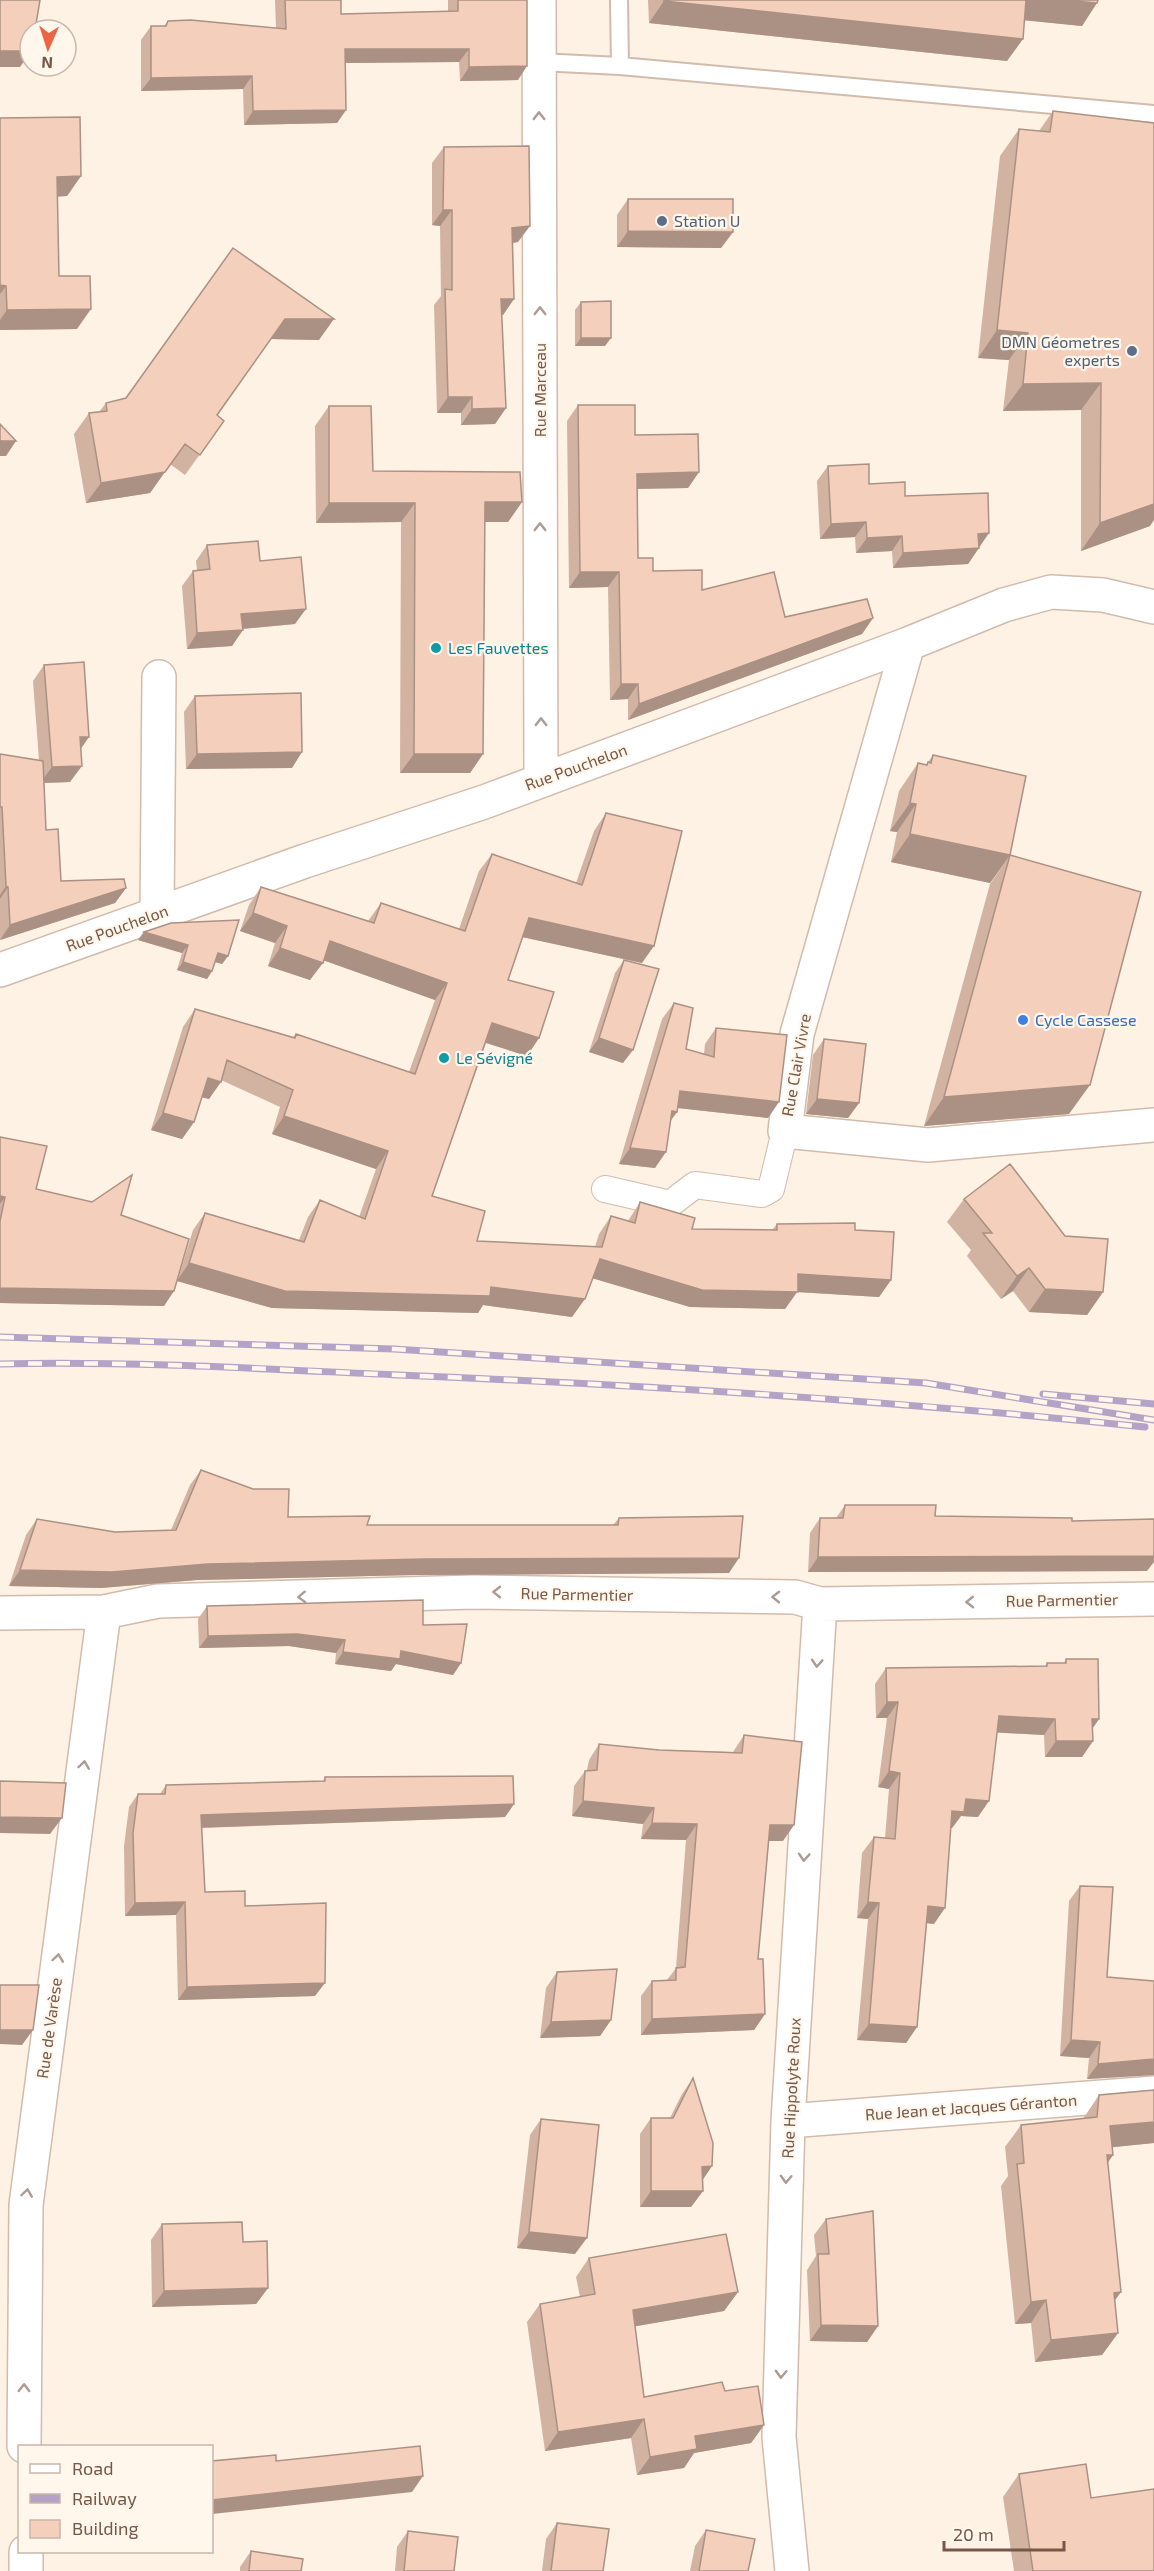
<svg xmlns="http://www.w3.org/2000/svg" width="1154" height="2571" font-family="'Exo 2',sans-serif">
  <rect width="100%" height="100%" fill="#fdf2e4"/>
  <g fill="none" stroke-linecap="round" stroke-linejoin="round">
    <!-- service casing -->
    <g stroke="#d1bbac" stroke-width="20">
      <path id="service" d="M619,0L620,66
        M539,62L620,66L1154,114"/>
    </g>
    <!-- pedestrian casing -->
    <g stroke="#d1bbac" stroke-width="28">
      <path id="pedestrian" d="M605,1189L670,1204L695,1185L762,1194L771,1189L785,1131"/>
    </g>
    <!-- minor casing -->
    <g stroke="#d1bbac" stroke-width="36">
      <path id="minor" d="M539,0L541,780
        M908,644L797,1034L785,1131L928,1145L1154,1125
        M157,914L159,677
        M0,970L305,861L484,802L908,644L1004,605L1051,592L1103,595L1154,607
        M0,1613L104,1612L158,1601L473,1592L795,1597L820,1604L1154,1599
        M788,2121L1154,2093
        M24,2446L26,2205L104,1612
        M26,2552V2571
        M792,2571L779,2437L788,2121L820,1604"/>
    </g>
    <!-- service -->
    <use href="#service" stroke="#fff" stroke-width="16"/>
    <!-- pedestrian -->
    <use href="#pedestrian" stroke="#fff" stroke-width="26"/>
    <!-- minor -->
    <use href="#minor" stroke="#fff" stroke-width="33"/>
    <!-- rail casing -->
    <g stroke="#b5a2c7" stroke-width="7">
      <path id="rail" d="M0,1337L394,1349L926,1383L1154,1420
        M0,1364C132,1361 265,1369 398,1375C647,1385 896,1401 1145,1427
        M1043,1394L1154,1404"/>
    </g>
    <!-- rail -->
    <use href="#rail" stroke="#fff7eb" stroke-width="4.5" stroke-dasharray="14" stroke-linecap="butt"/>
  </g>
  <!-- wall -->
  <path fill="#d2b2a1" d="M275,0H341V14L448,11V0H527L518,80L460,81L459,62L345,63L346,110L337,123L244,125L243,89L141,91V40L151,26H164L168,21L276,28Z
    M648,0H1098L1082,26L1025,20L1007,61L649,23Z
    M1053,111L1150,526L1081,551V410L1003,411L1009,360L978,358L1000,156L1019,129L1039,131Z
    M0,118L81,176L67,196L57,197L59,276L77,329L0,330Z
    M444,147L518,242L513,243L514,299L503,315H502L506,408L495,424L461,425V413H437L434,305L441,296L440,226L432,225V163Z
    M628,199L733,232L721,248L617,247V215Z
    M233,248L319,340L271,339L217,416L224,421L185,475L170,464L150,493L86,503L74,434L89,413L99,412L106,403L126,398Z
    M581,302L605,346H575V310Z
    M578,405L635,435L699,472L688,488L637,489L638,558L653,571L702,590L785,617L873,618L862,634L628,720V699L610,700L608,587L569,588L567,421Z
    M329,406L373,471L522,502L508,522H485L483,754L470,773H400L401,522L316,523L315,426Z
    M828,466L869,484L905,496L979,547V548L968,564L893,568L892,551L856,553L855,537L820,539L817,481Z
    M207,545L260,561L295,624L243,629L232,646L187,649L182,586L193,571L197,570L196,561Z
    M44,665L81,749L70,782L44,783L46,830L61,881L126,888L115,903L0,940V754L39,760L33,681Z
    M195,696L292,768L186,769L184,712Z
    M933,755L1010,855L990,883L891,862L897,832L890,831L899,791L918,763L926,765Z
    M606,813L642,963L523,937L508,980L539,1038L527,1056L486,1043L432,1196L477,1241L595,1247L599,1234L611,1216L628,1221L640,1202L692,1229L772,1230L777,1224L855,1230L891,1280L879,1297L797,1292L785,1309L690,1307L593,1278L572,1317L483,1305L478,1313L272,1308L177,1281L164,1306L0,1303V1137L36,1189L121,1215L178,1279L193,1230L205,1213L299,1240L308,1217L320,1200L359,1217L376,1169L272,1134L280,1107L221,1080L209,1099L202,1097L194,1122L182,1139L151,1130L183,1027L195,1009L293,1037L296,1034L409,1072L435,1000L323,960L310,980L268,966L275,943L240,931L249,905L261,887L368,921L381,903L459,929L479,871L492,854L576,883L594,831Z
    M1010,855L1069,1114L924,1126L990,884Z
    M144,932L228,956L222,964L215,962L212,971L207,979L177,970L182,953L138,940Z
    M624,960L623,1063L589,1052L615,973Z
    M674,1003L686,1049L704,1054L705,1044L716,1028L768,1118L677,1108V1112L671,1120L655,1168L619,1164L662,1019Z
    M824,1039L859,1103L848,1118L806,1114L813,1055Z
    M964,1199L1103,1292L1087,1315L1029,1312L1013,1291L1001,1299L967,1256L971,1250L947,1222Z
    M201,1470L288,1517L367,1525H613L619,1518L729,1573L413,1575L197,1580L101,1588L9,1586L26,1535L37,1519L115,1532L171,1530L190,1485Z
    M845,1505L935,1516L1072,1521L1147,1571L808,1572L810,1533L820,1518H836Z
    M207,1606L423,1625L461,1663L453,1675L396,1664L391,1671L335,1664L336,1653L289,1646L199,1648L198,1619Z
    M1066,1659L1099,1719L1092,1729L1093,1741L1082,1757H1045L1044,1735L997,1732L978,1817L961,1816L952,1828H951L934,1924L927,1923L917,2027L906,2043L857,2040L868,1919L857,1918L862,1853L874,1837L885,1838L889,1789L878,1787L887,1718H876L875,1684L886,1668L1045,1666L1047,1663H1064Z
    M744,1735L783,1841H769L758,1959L765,2014L754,2030L641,2035V1996L652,1981L667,1980L676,1968L686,1840L641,1839L643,1824L572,1816L574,1786L585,1771L587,1770L589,1760L599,1744L659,1750L733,1752Z
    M325,1777L514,1804L505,1817L202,1828L205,1892L245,1906L315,1996L178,2000L176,1915L125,1916L124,1846L129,1807L138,1794H160L166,1785L323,1781Z
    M1080,1886L1107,1977L1154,1981V2075L1087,2079L1089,2058L1060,2056L1069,1901Z
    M557,1972L611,2020L600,2036L540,2038L546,1988Z
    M693,2078L712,2166L702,2181L703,2191L691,2207H640V2134L651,2118H670L682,2094Z
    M1099,2095L1154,2143L1112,2147L1113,2155L1108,2162L1115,2301L1118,2333L1102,2355L1035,2362L1031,2323L1015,2324L1001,2186L1008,2176L1005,2147L1021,2125L1083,2119Z
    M541,2119L575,2254L517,2248L530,2135Z
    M826,2219L878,2326L867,2342L810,2341L807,2270L816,2256L814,2235Z
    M162,2224L243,2242L268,2288L256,2304L152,2307L151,2240Z
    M589,2258L738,2292L724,2311L635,2326L644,2397L725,2391L764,2425L751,2443L694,2453L684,2468L637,2475L631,2438L545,2451L527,2322L540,2304L580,2297L576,2277Z
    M1019,2474L1091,2498L1154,2571H1014L1003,2497Z
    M557,2523L603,2571H542L546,2539Z
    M706,2530L748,2571H690L695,2546Z
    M408,2531L454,2571H395L397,2547Z
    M251,2551L301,2571H240V2567Z"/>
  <!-- shaded-wall -->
  <path fill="#ab9183" d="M1024,0H1062L1097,3L1082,26L1011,19Z
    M664,1L1023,39L1007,61L649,23Z
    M345,49H469L459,62L335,63Z
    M0,51H30V53L20,67H0Z
    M527,66L518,80L460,81L469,67Z
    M252,76L243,89L141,91L151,78Z
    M346,110L337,123L244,125L253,111Z
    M81,176L67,196L43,197L57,177Z
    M443,210H452L440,226L432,225Z
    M530,226L518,242L501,244L512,228Z
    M628,231L733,232L721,248L617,247Z
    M0,285L6,286L0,294Z
    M501,299H514L503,315H490Z
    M91,309L77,329L0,330V320L7,310Z
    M285,319H334L319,340L271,339Z
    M997,330L1028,333L1009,360L978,358Z
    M581,338H611L605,346H575Z
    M1101,383L1081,410L1003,411L1023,384Z
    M448,397H472L461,413H437Z
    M506,408L495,424L461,425L472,409Z
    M0,441H16L6,456H0Z
    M165,472L150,493L86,503L101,483Z
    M699,472L688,488L626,489L637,474Z
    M485,502H522L508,522H471Z
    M329,503H415L401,522L316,523Z
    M1154,504V520L1150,526L1081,551L1100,523Z
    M866,522L855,537L820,539L831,524Z
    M989,533L968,564L893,568L903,553L978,534Z
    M902,536L892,551L856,553L867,538Z
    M580,572H619L608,587L569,588Z
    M306,609L295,624L230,630L241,614Z
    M873,618L862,634L628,720L639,704Z
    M243,630L232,646L187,649L197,633Z
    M621,684H638L628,699L610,700Z
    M80,737H89L78,753Z
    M302,752L292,768L186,769L197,754Z
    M414,754H483L470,773H400Z
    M82,766L70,782L40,783L52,767Z
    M910,803L916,804L897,832L890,831Z
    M910,834L1010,855L990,883L891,862Z
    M6,886L8,887L0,899V895Z
    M126,888L115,903L0,940L10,925Z
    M253,913L287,926L275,943L240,931Z
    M529,918L654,946L642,963L517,936Z
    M144,932L188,945L182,953L138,940Z
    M330,941L447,983L435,1000L317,958Z
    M280,948L323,963L310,980L268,966Z
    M218,953L228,956L222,964L212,961Z
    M183,962L212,971L207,979L177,970Z
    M492,1023L539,1038L527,1056L480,1041Z
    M599,1038L633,1050L623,1063L589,1052Z
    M208,1078L221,1082L209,1099L196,1096Z
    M1090,1085L1069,1114L924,1126L944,1097Z
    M680,1091L779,1102L768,1118L669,1107Z
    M817,1099L859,1103L848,1118L806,1114Z
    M672,1111L677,1112L665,1128Z
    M163,1113L194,1122L182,1139L151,1130Z
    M284,1116L388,1151L376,1169L272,1134Z
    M630,1148L666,1152L655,1168L619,1164Z
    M0,1196L5,1197L0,1204Z
    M600,1259L798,1274L891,1280L879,1297L797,1292L785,1309L690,1307L588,1277Z
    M189,1263L491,1287L585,1299L572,1317L483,1305L478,1313L272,1308L177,1281Z
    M1029,1268L1013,1291L1001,1299L1017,1276Z
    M0,1288L174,1291L164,1306L0,1303Z
    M1045,1289L1103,1292L1087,1315L1029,1312Z
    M1154,1556V1562L1147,1571L808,1572L818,1557Z
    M739,1558L729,1573L413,1575L197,1580L101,1588L9,1586L20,1570L208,1564L424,1559Z
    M297,1634L345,1640L336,1653L289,1646L199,1648L208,1636Z
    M401,1651L461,1663L453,1675L396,1664L391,1671L335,1664L343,1652Z
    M887,1702H898L887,1718H876Z
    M999,1716L1055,1719L1044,1735L987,1732Z
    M1092,1719H1099L1088,1735Z
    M1056,1741H1093L1082,1757H1045Z
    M889,1771L900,1773L889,1789L878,1787Z
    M966,1799L989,1801L978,1817L961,1816L952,1828L941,1827L952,1811Z
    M583,1801L654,1808L643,1824L572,1816Z
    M514,1804L505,1817L192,1828L201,1815Z
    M0,1817L62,1818L50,1834L0,1833Z
    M652,1823L697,1824L686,1840L641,1839Z
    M770,1825H794L783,1841H759Z
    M185,1902L176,1915L125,1916L135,1903Z
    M868,1902L879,1903L868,1919L857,1918Z
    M928,1906L945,1908L934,1924L917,1922Z
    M325,1983L315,1996L178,2000L187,1987Z
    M765,2014L754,2030L641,2035L652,2019Z
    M611,2020L600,2036L540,2038L551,2022Z
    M869,2024L917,2027L906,2043L857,2040Z
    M0,2030H33L22,2045L0,2044Z
    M1071,2040L1100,2042L1089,2058L1060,2056Z
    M1154,2059V2075L1087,2079L1098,2064Z
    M1154,2122V2143L1095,2149L1110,2126Z
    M1107,2155H1113L1098,2177Z
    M712,2166L701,2182L702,2167Z
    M651,2191H703L691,2207H640Z
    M529,2232L587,2238L575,2254L517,2248Z
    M268,2288L256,2304L152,2307L164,2291Z
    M738,2292L724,2311L620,2329L633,2310Z
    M1121,2292L1105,2314L1114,2293Z
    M1046,2300L1031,2323L1015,2324L1031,2302Z
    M821,2325L878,2326L867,2342L810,2341Z
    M1118,2333L1102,2355L1035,2362L1051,2340Z
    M644,2419L631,2438L545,2451L558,2432Z
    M764,2425L751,2443L694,2453L684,2468L637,2475L650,2457L695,2436Z
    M423,2476L412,2492L212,2514V2500Z"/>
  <!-- building -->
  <path fill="#f4cfbb" stroke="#ab9183" stroke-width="1.5" d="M0,0H40L35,30H30V51H0Z
    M285,0H341V14L458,11V0H527V66L469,67V49H345L346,110L253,111L252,76L151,78V26H166L168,21L191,20L286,29Z
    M664,0H1026L1023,39L664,1Z
    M1062,0H1098L1097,3Z
    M1053,111L1154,123V504L1100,523L1101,383L1023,384L1028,333L997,330L1019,129L1050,132Z
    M80,117L81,176L57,177L59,276H90L91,309L7,310L6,286L0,285V118Z
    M529,146L530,226L512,228L514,299H501L506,408L472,409V397H448L445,289L452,290V210H443L444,147Z
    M628,199H733V232L628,231Z
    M233,248L334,319H285L217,415L224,421L200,455L185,444L165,472L101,483L89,413L107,411L106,403L126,398Z
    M611,301V338H581V302Z
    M578,405H635V435L698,434L699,472L637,474L638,558H653V571L702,570V590L774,572L785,617L867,599L873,618L639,704L638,684H621L619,572H580Z
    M329,406H371L373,471L520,472L522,502H485L483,754H414L415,503H329Z
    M0,424L16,441H0Z
    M869,464V484L905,482V496L988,493L989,533L978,534L979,548L903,553L902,536L867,538L866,522L831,524L828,466Z
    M258,541L260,561L301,557L306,609L241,614L243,630L197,633L193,571L210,569L207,545Z
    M84,662L89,737H80L82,766L52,767L44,665Z
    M301,693L302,752L197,754L195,696Z
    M0,754L43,761L46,830L58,829L61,881L124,879L126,888L10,925L8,887L6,886L2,807H0Z
    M933,755L1026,776L1010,855L910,834L916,804L910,803L918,763L927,765L928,762L931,763Z
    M606,813L682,831L654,946L529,918L508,980L554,992L539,1038L492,1023L432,1196L485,1211L477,1241L602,1247L611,1216L635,1223L640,1202L695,1218L692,1229L777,1230V1224L855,1223V1230L894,1232L891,1280L798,1274V1292L702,1290L600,1259L585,1299L491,1287L490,1296L285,1291L189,1263L205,1213L304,1242L320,1200L365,1219L388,1151L284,1116L293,1090L227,1060L221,1082L208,1078L194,1122L163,1113L195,1009L295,1038L296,1034L415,1074L447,983L330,941L323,963L280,948L287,926L253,913L261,887L374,923L381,903L465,931L492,854L582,885Z
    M1010,855L1141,892L1090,1085L944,1097Z
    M239,920L228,956L218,953L212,971L183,962L188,945L144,932L171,923Z
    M624,960L659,969L633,1050L599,1038Z
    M674,1003L693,1008L686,1049L714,1057L716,1028L787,1035L779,1102L680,1091L677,1112L672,1111L666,1152L630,1148Z
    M824,1039L866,1044L859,1103L817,1099Z
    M0,1137L47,1146L36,1189L92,1202L132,1175L121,1215L189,1239L174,1291L0,1288V1221L5,1197L0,1196Z
    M1010,1164L1065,1236L1108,1239L1103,1292L1045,1289L1029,1268L1017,1276L983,1233H992L964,1199Z
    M201,1470L253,1489H289L288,1517L370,1516L367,1525H618L619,1518L743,1516L739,1558L424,1559L208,1564L112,1572L20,1570L37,1519L115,1532L176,1530Z
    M845,1505H936L935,1516L1072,1518V1521L1154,1519V1556L818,1557L820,1518H843Z
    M423,1600V1625L467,1624L461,1663L401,1651L400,1659L343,1652L345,1640L297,1634L208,1636L207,1606Z
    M1066,1659H1098L1099,1719H1092L1093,1741H1056L1055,1719L999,1716L989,1801L966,1799L964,1812L952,1811L945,1908L928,1906L917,2027L869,2024L879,1903L868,1902L874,1837L895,1839L900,1773L889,1771L898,1702H887L886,1668L1047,1666V1663H1066Z
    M744,1735L802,1742L794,1825H770L758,1959H763L765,2014L652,2019V1981L676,1980V1968L685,1967L697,1824L652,1823L654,1808L583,1801L585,1771L597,1770L599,1744L659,1750L742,1753Z
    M513,1776L514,1804L201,1815L205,1892L245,1891V1906L326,1903L325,1983L187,1987L185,1902L135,1903L133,1833L138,1794H165L166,1785L325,1781V1777Z
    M0,1781L66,1783L62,1818L0,1817Z
    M1080,1886L1113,1887L1107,1977L1154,1981V2059L1098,2064L1100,2042L1071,2040Z
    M617,1969L611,2020L551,2022L557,1972Z
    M0,1985H39L33,2030H0Z
    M693,2078L713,2143L712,2166L702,2167L703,2191H651V2118H673Z
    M1154,2090V2122L1110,2126L1113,2155H1107L1121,2292L1114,2293L1118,2333L1051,2340L1046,2300L1031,2302L1017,2164L1024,2163L1021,2125L1097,2117L1099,2095Z
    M541,2119L599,2125L587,2238L529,2232Z
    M873,2211L878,2326L821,2325L818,2254H829L826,2219Z
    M242,2222L243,2242L267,2241L268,2288L164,2291L162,2224Z
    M726,2234L738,2292L633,2310L644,2397L722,2382L725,2391L758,2386L764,2425L695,2436L697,2449L650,2457L644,2419L558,2432L540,2304L595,2294L589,2258Z
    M420,2446L423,2476L212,2500V2461L276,2455V2461Z
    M1086,2464L1091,2498L1154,2489V2571H1033L1019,2474Z
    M557,2523L609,2529L603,2571H551Z
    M706,2530L755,2539L748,2571H699Z
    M408,2531L458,2537L454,2571H404Z
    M251,2551L303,2559L301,2571H249Z"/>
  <!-- one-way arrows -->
  <defs><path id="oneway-chevron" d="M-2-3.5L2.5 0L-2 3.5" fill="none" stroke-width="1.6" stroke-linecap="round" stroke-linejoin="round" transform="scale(1.5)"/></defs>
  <g stroke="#ad9a91">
    <use href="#oneway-chevron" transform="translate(539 116) rotate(-90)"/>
    <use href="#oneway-chevron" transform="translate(540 311) rotate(-90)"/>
    <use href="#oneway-chevron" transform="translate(540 527) rotate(-90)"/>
    <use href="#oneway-chevron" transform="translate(541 722) rotate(-90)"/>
    <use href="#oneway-chevron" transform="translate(497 1592) rotate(-179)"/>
    <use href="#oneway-chevron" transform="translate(302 1597) rotate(178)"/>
    <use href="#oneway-chevron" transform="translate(776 1597) rotate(-179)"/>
    <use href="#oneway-chevron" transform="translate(970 1602) rotate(179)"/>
    <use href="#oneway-chevron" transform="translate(817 1663) rotate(94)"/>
    <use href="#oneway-chevron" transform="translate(84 1765) rotate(-82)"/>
    <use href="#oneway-chevron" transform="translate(804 1857) rotate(94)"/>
    <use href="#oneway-chevron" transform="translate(58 1958) rotate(-82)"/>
    <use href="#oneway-chevron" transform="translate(786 2179) rotate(92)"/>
    <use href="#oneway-chevron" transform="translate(27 2193) rotate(-82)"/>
    <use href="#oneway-chevron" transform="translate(781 2374) rotate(92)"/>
    <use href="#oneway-chevron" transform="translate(24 2388) rotate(-89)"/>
  </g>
  <!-- markers -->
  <g fill="#5c6f8a" stroke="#fff7eb" stroke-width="2">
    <circle cx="662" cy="221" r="6"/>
    <circle cx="1132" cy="351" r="6"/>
  </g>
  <g fill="#0f9aa8" stroke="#fff7eb" stroke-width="2">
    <circle cx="436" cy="648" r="6"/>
    <circle cx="444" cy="1058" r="6"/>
  </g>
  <circle fill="#3f7fe0" stroke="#fff7eb" stroke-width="2" cx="1023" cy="1020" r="6"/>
  <g text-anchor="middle" stroke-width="4.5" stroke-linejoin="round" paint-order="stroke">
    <!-- service labels -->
    <g font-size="16" fill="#4e5e75" stroke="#fff7eb" text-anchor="start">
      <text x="674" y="227">Station U</text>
      <text x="1120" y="348" text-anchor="end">DMN Géometres<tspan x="1120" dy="18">experts</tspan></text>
    </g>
    <!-- street labels -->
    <g font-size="16" fill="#775748" stroke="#fff7eb">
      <text transform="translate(540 390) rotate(-90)" y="6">Rue Marceau</text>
      <text transform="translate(576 767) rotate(-20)" y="6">Rue Pouchelon</text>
      <text transform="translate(117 928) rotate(-20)" y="6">Rue Pouchelon</text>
      <text transform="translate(796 1065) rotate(-80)" y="6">Rue Clair Vivre</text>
      <text transform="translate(577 1594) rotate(1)" y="6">Rue Parmentier</text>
      <text transform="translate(1062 1600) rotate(-1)" y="6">Rue Parmentier</text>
      <text transform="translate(49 2028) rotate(-82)" y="6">Rue de Varèse</text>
      <text transform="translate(791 2088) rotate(-87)" y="6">Rue Hippolyte Roux</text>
      <text transform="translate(971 2107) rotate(-4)" y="6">Rue Jean et Jacques Géranton</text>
    </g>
    <!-- culture labels -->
    <g font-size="16" fill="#0d838f" stroke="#fff7eb" text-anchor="start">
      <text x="448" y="654">Les Fauvettes</text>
      <text x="456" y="1064">Le Sévigné</text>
    </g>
    <!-- shop labels -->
    <g font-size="16" fill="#366cbe" stroke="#fff7eb" text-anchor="start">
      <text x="1035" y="1026">Cycle Cassese</text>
    </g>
  </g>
  <!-- legend -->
  <rect x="18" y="2445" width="195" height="108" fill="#fff7eb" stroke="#c9b7aa" stroke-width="1.5"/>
  <rect x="30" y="2464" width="30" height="9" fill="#ffffff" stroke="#c9b7aa" stroke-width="1.5"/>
  <text x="72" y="2475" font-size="18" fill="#775748">Road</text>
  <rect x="30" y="2494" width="30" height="9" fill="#b5a2c7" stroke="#c9b7aa" stroke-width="1.5"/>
  <text x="72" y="2505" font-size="18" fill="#775748">Railway</text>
  <rect x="30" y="2520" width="30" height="18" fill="#f4cfbb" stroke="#c9b7aa" stroke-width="1.5"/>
  <text x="72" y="2535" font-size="18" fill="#775748">Building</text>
  <!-- north arrow -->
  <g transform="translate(48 48) rotate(183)"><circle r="28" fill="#fff7eb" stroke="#c9b7aa" stroke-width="1.5"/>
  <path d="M0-4.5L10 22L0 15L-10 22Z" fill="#ec6445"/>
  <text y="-9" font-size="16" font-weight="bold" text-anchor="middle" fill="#775748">N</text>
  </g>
  <!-- scale -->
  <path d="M944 2541v9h120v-9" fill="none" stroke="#775748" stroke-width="3"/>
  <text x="953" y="2541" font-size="18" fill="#775748" stroke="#fff7eb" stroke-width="4.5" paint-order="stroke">20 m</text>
</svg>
